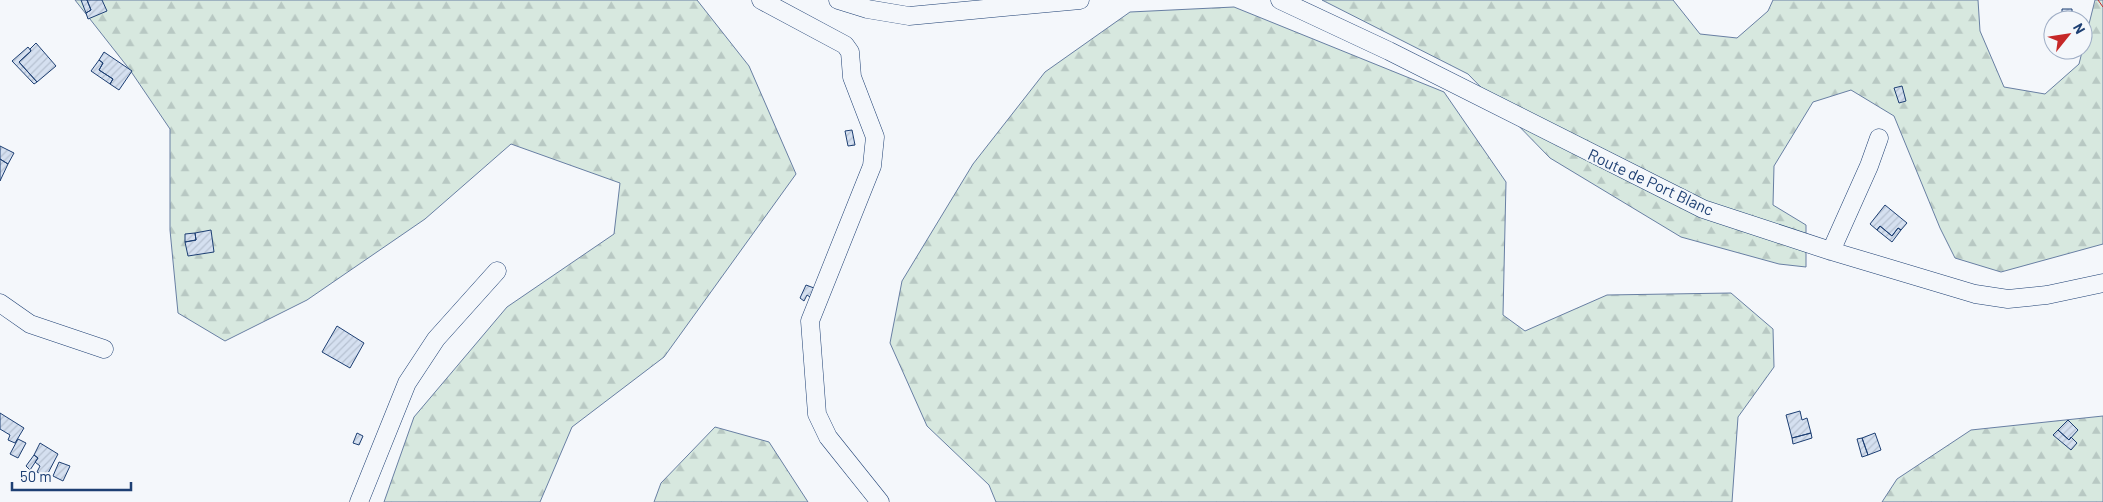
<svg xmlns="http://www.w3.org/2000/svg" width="2103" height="502" font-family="Barlow,sans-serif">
  <defs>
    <pattern id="forest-firs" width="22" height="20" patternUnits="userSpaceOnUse" patternTransform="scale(1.25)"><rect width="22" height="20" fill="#d7e8df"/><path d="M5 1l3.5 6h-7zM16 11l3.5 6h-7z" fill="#b8c8c3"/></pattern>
    <pattern id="building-hatch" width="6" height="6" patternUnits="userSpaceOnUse" patternTransform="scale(1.25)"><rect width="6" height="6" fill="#d5e0f0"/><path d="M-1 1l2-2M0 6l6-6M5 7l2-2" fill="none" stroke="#b6c1d1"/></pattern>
  </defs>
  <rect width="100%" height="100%" fill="#f4f7fb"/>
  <!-- forest -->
  <path fill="url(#forest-firs)" stroke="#687fa3" d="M75,0H697L749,66L796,174L664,357L572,427L540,502H384L414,417L507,307L614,234L620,183L511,144L425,219L307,300L225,341L178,313L170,230V129L130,70Z
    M1322,0H1673L1700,34L1737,38L1768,11L1773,0H1978L1980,31L2004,87L2045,94L2079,64L2095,0H2103V244L2001,272L1955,258L1940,228L1894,116L1851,90L1813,102L1774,166L1773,205L1806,225V267L1779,264L1681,237L1550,158L1468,74Z
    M1234,7L1444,92L1506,182L1503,315L1525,331L1607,295L1731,293L1773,329L1774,367L1738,417L1732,502H996L989,485L927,426L890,343L902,281L973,164L1045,72L1130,12Z
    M2103,416V502H1882L1897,479L1971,430Z
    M715,427L769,442L808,502H654L661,483Z"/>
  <!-- building -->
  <path fill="url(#building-hatch)" stroke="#1d3f73" d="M81,0H87L91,10L86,13Z
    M87,0H102L107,11L88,19L86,13L91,10Z
    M2062,9H2072V20H2062Z
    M36,43L56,66L37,82L19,62L31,51L30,49Z
    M28,47L31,51L19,62L37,82L34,84L12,61Z
    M104,52L132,71L119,90L110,84L113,79L99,70L103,63L99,60Z
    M99,60L103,63L99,70L113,79L110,84L91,71Z
    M1902,86L1906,101L1899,103L1894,88Z
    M852,130L855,145L848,146L845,131Z
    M0,146L14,153L8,164L0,159Z
    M0,159L8,164L0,181Z
    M1885,205L1907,223L1901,230L1898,228L1892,236L1880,226L1877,230L1870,224Z
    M1880,226L1892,236L1898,228L1901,230L1892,242L1877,230Z
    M211,230L214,252L188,256L185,242L196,240L195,233Z
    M195,233L196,240L185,242V234Z
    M806,285L814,288L810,297L807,295L804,301L800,298Z
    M337,326L364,343L350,368L322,352Z
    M1800,411L1802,420L1807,418L1811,433L1792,438L1786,415Z
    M0,413L24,428L15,443L8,440L10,435L0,429Z
    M2068,420L2078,430L2069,440L2058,430Z
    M2058,430L2069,440L2071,437L2077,443L2071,450L2053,435Z
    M357,433L363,436L359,445L353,443Z
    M1811,433L1812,438L1793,444L1792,438Z
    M1875,433L1881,450L1868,455L1862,438Z
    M1862,438L1868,455L1862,457L1857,439Z
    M18,439L26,443L18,458L10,454Z
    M40,443L58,454L46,477L37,472L40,466L35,462L38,458L34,455Z
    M34,455L38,458L30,470L26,466Z
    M59,462L70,466L63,481L53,476Z"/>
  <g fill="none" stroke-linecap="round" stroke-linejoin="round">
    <!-- minor casing -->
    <g stroke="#1d3f73" stroke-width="19">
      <path id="minor" d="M761,0L845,45L850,52L852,77L875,137L872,166L810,321L817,414L828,437L880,502
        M838,0L867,9L909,16L1080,0
        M1280,0L1389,51L1703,209L1831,251L1975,294L2008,299L2047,295L2103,283
        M1831,251L1869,166L1879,138
        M0,303L30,324L104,349
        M359,502L407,383L436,339L497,271"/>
    </g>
    <!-- minor -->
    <use href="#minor" stroke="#f4f7fb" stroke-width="18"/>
    <!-- power -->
    <path stroke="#c62828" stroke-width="1" stroke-dasharray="18 4 2.5 4" stroke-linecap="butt" d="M2098,0L2103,7"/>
  </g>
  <g text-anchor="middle" stroke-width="4" stroke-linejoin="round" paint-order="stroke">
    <!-- street labels -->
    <g font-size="16" fill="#1d3f73" stroke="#f4f7fb">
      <text transform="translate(1651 182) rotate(25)" y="6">Route de Port Blanc</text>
    </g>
  </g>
  <!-- north arrow -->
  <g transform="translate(2068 35) rotate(60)"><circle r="24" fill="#f4f7fb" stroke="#9eadc5"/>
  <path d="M0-4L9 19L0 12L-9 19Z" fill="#c62828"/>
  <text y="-8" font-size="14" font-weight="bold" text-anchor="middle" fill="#1d3f73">N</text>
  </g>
  <!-- scale -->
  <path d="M12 482v8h119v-8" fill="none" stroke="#1d3f73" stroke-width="2.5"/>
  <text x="20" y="482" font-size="15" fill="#1d3f73" stroke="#f4f7fb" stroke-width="4" paint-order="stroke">50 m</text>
</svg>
